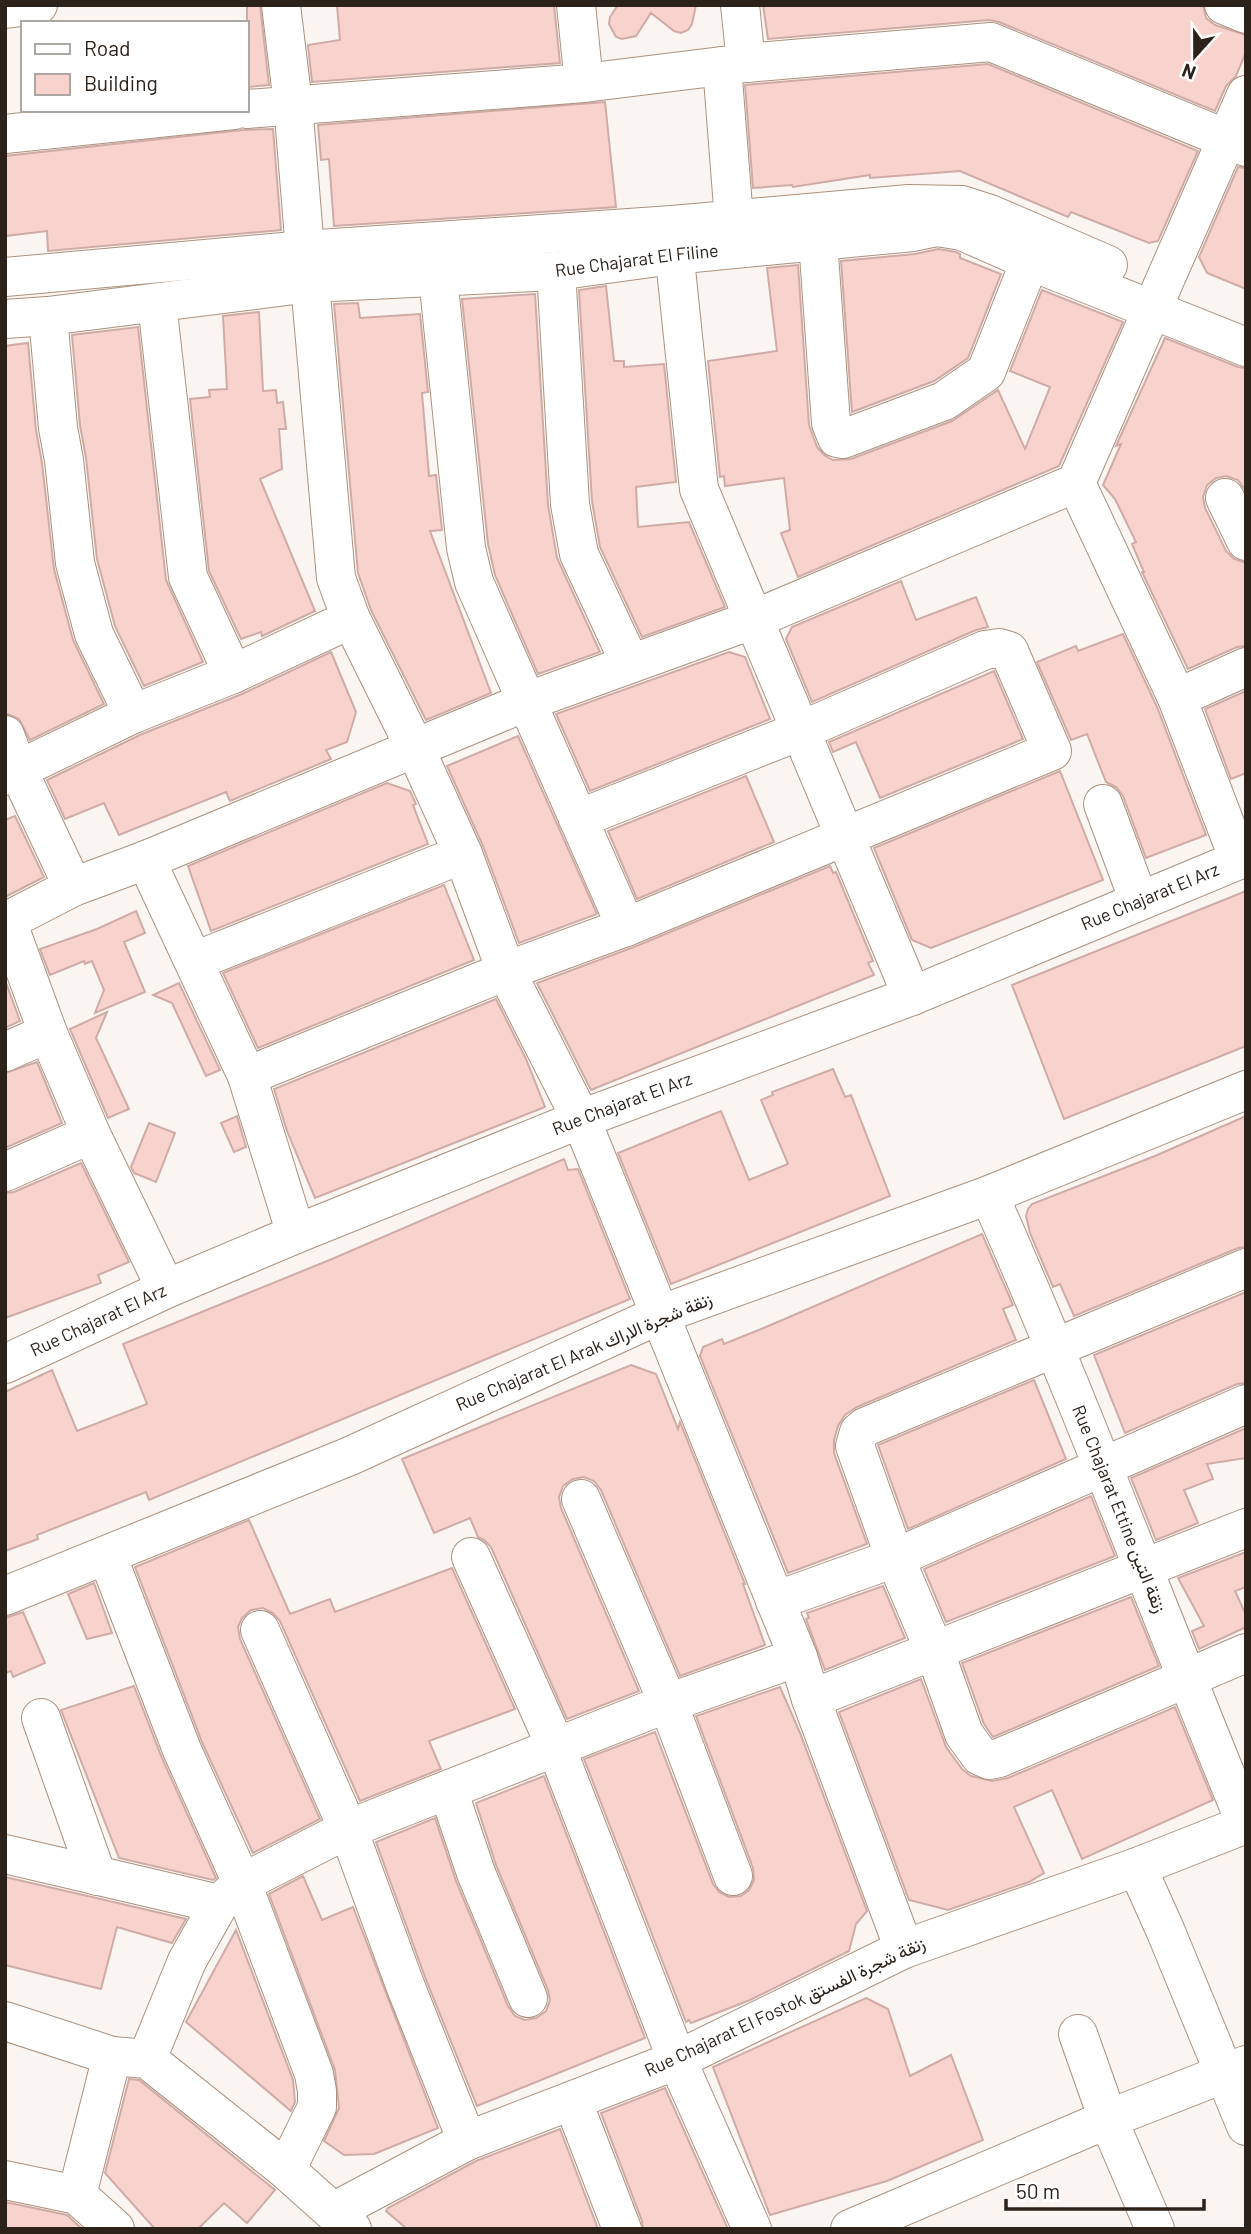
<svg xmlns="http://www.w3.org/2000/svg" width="1251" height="2234" font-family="Barlow,Vazirmatn,sans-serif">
  <rect width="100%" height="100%" fill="#fbf5f1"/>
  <!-- building -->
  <path fill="#f8d3ce" stroke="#cfaba7" stroke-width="2" d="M247,5H260L269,85L247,87Z
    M337,5H554L560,63L312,82L308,45L340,40Z
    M618,5H696L692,24L688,30L681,33L674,31L651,13L636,36L622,39L616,37L609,24L610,17Z
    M763,5H1203L1206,18L1215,25L1246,35V52L1236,76L1226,86L1215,111L999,22L989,20L768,39Z
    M988,64L1198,151L1158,241L1149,243L1071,212L1068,217L960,171L870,178V175L793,187L792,185L753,188L745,85Z
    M605,102L616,207L334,226L329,159L321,160L318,125Z
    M273,129L281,230L48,251L47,231L5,236V156L242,130Z
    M1238,167L1246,168V289L1207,273L1199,257Z
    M938,249L956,252L960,254V258L1001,274L968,358L934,381L852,412L841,261L915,254Z
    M798,265L809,425L817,447L824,455L833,460L851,459L952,421L998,390L1025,449L1050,387L1010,371L1042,290L1123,322L1059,466L798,577L781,533L790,530L784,478L725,486L724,476L720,477L708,361L777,351L767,268Z
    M606,286L614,361H624V367L664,364L676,482L636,487L638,527L689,522L725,607L642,637L600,547L592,501L579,290Z
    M535,294L548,505L557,558L600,652L538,674L495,575L488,544L462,299Z
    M358,303L360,318L420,314L428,392L422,393L429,476L436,475L442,530L430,531L491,693L426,720L371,610L358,573L334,304Z
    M259,312L263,391L276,390L277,403L283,402L286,429H279L282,469L260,479L315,611L262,636L261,632L241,639L209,571L190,399L210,397L209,390L227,389L223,316Z
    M138,327L166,580L203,662L144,686L115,626L97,559L86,458L80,425L72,335Z
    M1165,338L1238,367L1246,368V491L1238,480L1226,476L1216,478L1207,485L1203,497L1205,508L1226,551L1234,559L1246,563V646L1237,647L1188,669L1142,572H1144L1132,544L1136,542L1115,499L1103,485L1121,444L1116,446Z
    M28,343L36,430L42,463L54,569L73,640L104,704L30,740L19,719L5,713V346Z
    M901,581L916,620L976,597L988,627L976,630L812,702L786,639L792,627Z
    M1123,634L1157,707L1206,835L1146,858L1123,796L1116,787L1106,782L1087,734L1071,740L1037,662L1076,646L1078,651Z
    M331,652L356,712L347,742L326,750L331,759L230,801L226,792L119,835L104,803L65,819L47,780L142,734L242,694Z
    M729,652L745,657L770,719L590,791L556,714Z
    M994,671L1023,739L880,798L856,742L833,752L829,742Z
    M1246,691V773L1231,779L1205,709Z
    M518,736L597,914L519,943L483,846L447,766Z
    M1060,771L1103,880L931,948L912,940L874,848Z
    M746,776L774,842L637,899L608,831Z
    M387,783L410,791L416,804L413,805L428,844L211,931L188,866Z
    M15,816L44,877L5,897V820Z
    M830,866L833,873L836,872L873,961L868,963L874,975L591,1090L537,983L634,947Z
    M444,885L474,960L258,1048L223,973Z
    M1246,891V1046L1064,1119L1012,985Z
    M136,911L145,933L124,942L145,992L95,1013L104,990L92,961L85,964L84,961L50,975L40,949L97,929Z
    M5,980L20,1021L5,1028Z
    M179,983L220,1070L206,1076L172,1003L153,995Z
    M496,999L526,1059L545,1107L315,1198L287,1131L274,1089Z
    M107,1012L96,1038L129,1109L108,1118L70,1029Z
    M37,1062L62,1123L5,1148V1073Z
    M833,1069L845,1097L851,1095L890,1196L671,1284L618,1153L721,1111L749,1180L788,1164L761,1100L773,1095L772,1092Z
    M237,1116L246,1147L234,1152L221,1123Z
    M1246,1116V1247L1238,1248L1074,1316L1060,1284L1053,1287L1030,1233L1026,1216L1028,1209L1032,1204L1155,1156Z
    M149,1123L175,1133L156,1182L134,1173L131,1167Z
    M564,1159L568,1170L578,1169L630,1299L149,1500L146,1492L37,1535L38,1539L5,1551V1392L52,1370L77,1431L147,1404L123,1344L332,1259Z
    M81,1163L129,1262L98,1275L101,1283L5,1318V1193L14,1192Z
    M982,1234L1013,1305L1003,1309L1016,1340L857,1407L845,1415L838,1426L834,1440V1453L867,1544L788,1573L700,1356L703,1347L722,1339L724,1344L766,1327Z
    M1246,1292V1383L1237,1384L1125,1433L1094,1355Z
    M631,1365L656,1374L678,1429L680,1422L745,1584H743L765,1645L680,1676L601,1490L594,1481L584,1477L573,1479L563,1486L559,1497L561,1508L639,1691L567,1719L491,1547L484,1540L478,1537L470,1518L434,1533L402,1459Z
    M1034,1380L1066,1459L908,1529L878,1445Z
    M1246,1428V1458L1207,1464L1213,1479L1184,1490L1198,1523L1156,1540L1131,1478Z
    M1091,1496L1115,1556L946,1622L924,1569Z
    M249,1520L290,1614L330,1599L335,1612L452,1568L515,1709L429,1741L441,1769L360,1801L280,1621L273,1613L263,1608L251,1610L242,1618L238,1627L240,1639L320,1819L253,1853L202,1742L135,1567Z
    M1246,1552V1587L1235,1591L1246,1615V1627L1199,1649L1192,1631L1204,1626L1178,1578Z
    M94,1583L112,1633L87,1639L68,1594Z
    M883,1586L905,1638L825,1670L806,1619L809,1618L807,1613Z
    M1131,1597L1159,1666L993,1737L984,1724L962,1663Z
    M23,1612L45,1663L13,1677L11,1671L5,1673V1618Z
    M921,1679L946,1747L962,1769L971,1776L992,1781L1008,1778L1175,1707L1213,1800L1082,1859L1052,1790L1014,1807L1044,1873L1029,1882L948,1910L909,1900L839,1712Z
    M134,1686L162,1758L216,1878L213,1880L119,1858L61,1710Z
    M780,1687L800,1733L867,1911L856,1924L849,1951L750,2000L691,2023L689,2020L686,2022L584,1759L655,1732L713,1884L719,1892L729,1897L741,1896L749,1890L754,1880L753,1868L696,1716Z
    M544,1776L645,2038L477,2106L425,1977L376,1842L435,1818L456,1881L508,2006L515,2016L525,2020L536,2018L546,2011L550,2000L548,1990L496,1865L476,1803Z
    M303,1876L322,1920L353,1907L438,2128L374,2154L344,2155L324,2141L339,2108L335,2070L269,1894Z
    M5,1877L92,1897L186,1919L172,1943L117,1927L101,1989L5,1965Z
    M236,1930L293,2080L295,2102L291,2111L186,2022Z
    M866,1998L888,2009L910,2076L951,2055L983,2140L887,2181L770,2215L713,2067Z
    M129,2079L139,2080L275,2190L247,2223L224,2203L198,2229H155L105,2173Z
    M665,2088L728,2229H643L642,2221L601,2113Z
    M560,2129L598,2229H407L386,2211L388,2208L476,2161Z
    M5,2202L67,2215L82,2229H5Z"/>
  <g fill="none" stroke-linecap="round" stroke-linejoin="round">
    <!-- minor casing -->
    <g stroke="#ab917d" stroke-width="40">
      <g id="minor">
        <path d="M281,5L293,104L305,250L310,283L336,578L351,619L415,748L463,854L506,971L581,1119L798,1657L811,1699L904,1949"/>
        <path d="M576,5L584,83"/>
        <path d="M740,5L746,63"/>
        <path d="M1224,5L1246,14"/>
        <path d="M5,9L38,5"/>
        <path d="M722,66L734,220"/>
        <path d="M247,109L584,83L746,63L991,42L1246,147"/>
        <path d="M5,134L234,110"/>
        <path d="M672,231L699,489L912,996"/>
        <path d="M818,241L831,423L837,438L843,439L944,401L986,372L1030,261"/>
        <path d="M556,271L570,504L579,554L630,663"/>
        <path d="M5,277L305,250L672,225L909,204L962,205L990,214L1108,265"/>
        <path d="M438,277L466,548L474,582L626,927"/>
        <path d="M157,303L188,577L233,674"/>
        <path d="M48,316L58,428L64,460L75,563L94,634L133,714"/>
        <path id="s1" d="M5,319L48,316L310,283L556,271L673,255L913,232L937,227L962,231L1030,261L1246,347"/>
        <path d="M1076,483L1177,698L1239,860"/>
        <path d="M1225,498L1246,541"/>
        <path d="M1177,698L1246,667"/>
        <path d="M5,735L18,770L73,887"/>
        <path d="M5,776L133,714L233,674L351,619"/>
        <path d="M1103,804L1139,901"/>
        <path d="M146,860L247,1076L296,1234"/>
        <path d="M7,921L48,1033L91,1134L166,1289"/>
        <path d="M5,922L73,887L146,860L528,701L752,620L1076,483L1246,95"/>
        <path d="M195,961L463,854"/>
        <path d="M5,1052L48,1033"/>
        <path d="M247,1076L506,971L626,927L1052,751L1009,651L999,648L985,650L800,731L578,819"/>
        <path d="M5,1172L91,1134"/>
        <path d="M1246,1268L865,1427L859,1432L855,1446L895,1558L935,1652L964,1734L980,1756L989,1760L999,1758L1246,1653"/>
        <path id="s2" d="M5,1364L166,1289L296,1234L581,1119L912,996L1246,857"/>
        <path d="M581,1499L668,1703L733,1876"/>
        <path d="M107,1555L182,1750L242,1883L314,2074L317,2091V2107L286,2170"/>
        <path d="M471,1557L556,1747L677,2060L752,2229"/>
        <path d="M5,1596L350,1456L659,1315L989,1195L1246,1090"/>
        <path d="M775,1601L895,1558L1246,1404"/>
        <path d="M260,1630L348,1829L405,1985L467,2141"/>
        <path d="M811,1699L1246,1528"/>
        <path d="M41,1718L97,1876"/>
        <path d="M448,1790L476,1873L528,1998"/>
        <path d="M5,1854L219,1904"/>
        <path d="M1137,1867L1166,1932L1246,2126"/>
        <path d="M5,2021L112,2056L147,2059L286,2170L352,2229"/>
        <path d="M1078,2034L1108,2119L1155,2229"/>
        <path d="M147,2059L187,1961L219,1904L242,1883L348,1829L668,1703L798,1657"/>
        <path d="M573,2102L622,2229"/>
        <path d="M5,2180L77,2195L115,2229"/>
        <path d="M77,2195L112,2056"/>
        <path d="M333,2212L467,2141L677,2060L904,1949L1137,1867L1246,1824C1159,1614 1081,1402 989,1195"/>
        <path d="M850,2229L1108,2119L1246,2065"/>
      </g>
    </g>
    <!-- minor -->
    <use href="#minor" stroke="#fff" stroke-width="38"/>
  </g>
  <g text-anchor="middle" stroke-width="5" stroke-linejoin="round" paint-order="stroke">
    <!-- street labels -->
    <g font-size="18" fill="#2c221a" stroke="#fff">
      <text dy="6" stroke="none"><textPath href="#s1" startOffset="635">Rue Chajarat El Filine</textPath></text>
      <text dy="6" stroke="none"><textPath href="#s2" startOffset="1237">Rue Chajarat El Arz</textPath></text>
      <text dy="6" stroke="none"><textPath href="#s2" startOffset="670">Rue Chajarat El Arz</textPath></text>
      <text dy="6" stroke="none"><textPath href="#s2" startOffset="103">Rue Chajarat El Arz</textPath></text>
      <text transform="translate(584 1352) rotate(-23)" y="6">Rue Chajarat El Arak زنقة شجرة الاراك</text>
      <text transform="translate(1119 1509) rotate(68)" y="6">Rue Chajarat Ettine زنقة التين</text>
      <text transform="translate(785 2007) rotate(-25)" y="6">Rue Chajarat El Fostok زنقة شجرة الفستق</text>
    </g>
  </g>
  <!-- border -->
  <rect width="1251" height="2234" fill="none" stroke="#2c221a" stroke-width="14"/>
  <!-- legend -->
  <rect x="21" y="21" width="228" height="91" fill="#ffffff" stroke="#aba7a3" stroke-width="2"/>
  <rect x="35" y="44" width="35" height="10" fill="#ffffff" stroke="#aba7a3" stroke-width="2"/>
  <text x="84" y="56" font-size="21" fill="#2c221a">Road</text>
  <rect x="35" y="74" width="35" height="21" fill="#f8d3ce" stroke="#aba7a3" stroke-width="2"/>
  <text x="84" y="91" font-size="21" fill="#2c221a">Building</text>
  <!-- north arrow -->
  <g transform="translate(1195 56) rotate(201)" stroke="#ffffff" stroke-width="5" paint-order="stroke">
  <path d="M0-5L12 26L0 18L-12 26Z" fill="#2c221a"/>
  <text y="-10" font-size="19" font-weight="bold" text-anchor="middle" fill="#2c221a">N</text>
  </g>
  <!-- scale -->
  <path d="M1006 2199v10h198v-10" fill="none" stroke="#2c221a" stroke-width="3.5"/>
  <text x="1016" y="2199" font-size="21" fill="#2c221a" stroke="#ffffff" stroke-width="5" paint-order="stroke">50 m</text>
</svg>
